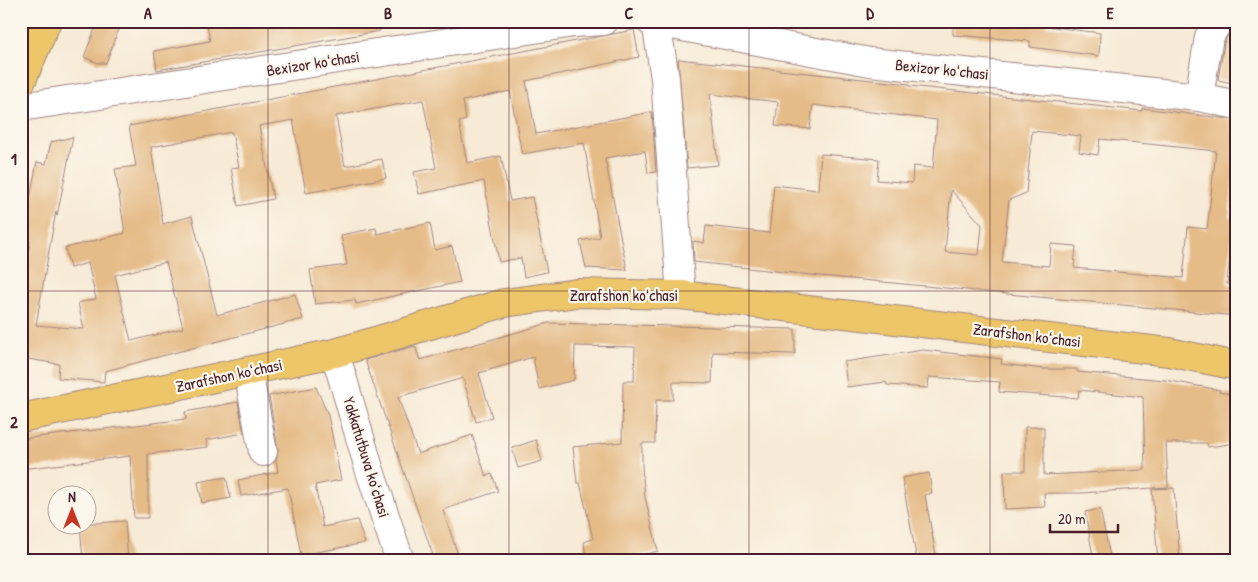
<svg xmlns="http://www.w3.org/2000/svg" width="1258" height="582" font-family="'Patrick Hand',sans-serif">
  <rect width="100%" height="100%" fill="#fbf7ec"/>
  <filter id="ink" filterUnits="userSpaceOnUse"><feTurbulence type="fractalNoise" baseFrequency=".02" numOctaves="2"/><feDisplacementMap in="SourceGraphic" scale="10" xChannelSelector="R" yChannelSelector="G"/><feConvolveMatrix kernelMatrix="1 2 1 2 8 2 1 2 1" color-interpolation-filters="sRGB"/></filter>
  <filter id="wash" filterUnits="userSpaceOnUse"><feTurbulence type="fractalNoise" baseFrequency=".0096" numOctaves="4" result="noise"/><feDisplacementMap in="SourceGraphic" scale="20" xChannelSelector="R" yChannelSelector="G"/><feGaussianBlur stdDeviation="1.12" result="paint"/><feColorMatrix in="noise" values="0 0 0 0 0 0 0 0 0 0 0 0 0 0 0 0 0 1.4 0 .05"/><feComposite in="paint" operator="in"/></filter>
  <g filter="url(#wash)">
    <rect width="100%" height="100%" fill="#f7ead6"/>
    <g id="blocks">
      <!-- building -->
      <path fill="#e5bb87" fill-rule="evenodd" d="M98,21H122L106,63H98L84,57Z
        M206,21H379L380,31L157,70L154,51L210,41Z
        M953,21H1046V26L1100,33L1099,56L1030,47V41L953,35Z
        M1234,22L1237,23V84L1218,80L1224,43Z
        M634,30L639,57L526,81L536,134L652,112L656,172L648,173L645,151L605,158L627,270L586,268L580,241L600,237L584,143L522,154L510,91L463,101L466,120L459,122L467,163L501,156L510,201L532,197L547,272L524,277L521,258L499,262L484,181L419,194L414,172L436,168L423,100L336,116L345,166L382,159L386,178L306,193L293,120L259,126L273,199L238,206L231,168L239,167L232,132L151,147L163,224L192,216L217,315L295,294L303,319L105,371L104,382L58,378L59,364L21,358V291L30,241L22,240L37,162L46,164L51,142L73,137L57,216L56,211L36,325L84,329L78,303L96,299L88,263L70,268L65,248L125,233L115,169L136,166L129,126ZM166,262L183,328L131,341L115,275Z
        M678,59L909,84V86L1142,111V108L1237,120V144L1229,217L1237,218V235H1232L1227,284L1237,285V316L820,276L694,262L693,241L704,243L706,226L769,233L774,185L818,190L821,154L879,159L877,180L912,183L913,166L933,168L937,120L813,105L810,129L775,126L778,102L710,94L718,165L687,168ZM1032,131L1081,136L1079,152L1098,155L1100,139L1216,151L1207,229L1188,227L1183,278L1074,268L1076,246L1051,244L1049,266L1002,262L1009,200L1026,193ZM951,190L982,225L979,255L945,252Z
        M430,223L435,250L452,246L460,282L356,304L355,300L315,304L310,270L347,265L341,235L376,228L377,234Z
        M549,323L795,329V354L713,352L712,383L673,382V400H656L655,443H642V467L645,497L658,551L617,561H586L584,542L593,539L580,483H577L573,447L622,442L623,381H634L635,347L575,346L574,380L539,389L533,357L479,373L492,417L476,422L463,378L398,397L418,454L472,435L486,476L492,474L498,491L443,510L460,561H435L365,360L415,346L420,360Z
        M923,350L1002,359L1001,364L1044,369H1077V372L1165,380L1220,390L1219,392L1237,395V443L1208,447L1207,443H1166L1168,487L1082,493H1044L1045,507L1005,509L1004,471H1025V427H1044V475L1145,470L1143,397L1079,390L1078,398L999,392L1000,382L929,377L928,388L887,385L886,382L847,387L844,362Z
        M316,387L328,415L341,480L315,485L323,527L357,520L365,543L301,555L288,488L241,496L238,480L278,472L276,460L278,449L269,396Z
        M238,402L244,433L206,440L208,447L148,454V518H134L130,456L21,469V439L186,419L185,412Z
        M536,440L542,461L518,468L512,448Z
        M929,473L932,493L925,495L937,561H917L902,478Z
        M226,477L231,498L202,503L198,482Z
        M1174,488L1180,561H1158L1152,489Z
        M1100,509L1111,561H1094L1085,512Z
        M125,521L128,561H83L80,524Z"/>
    </g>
  </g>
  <g filter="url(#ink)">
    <use href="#blocks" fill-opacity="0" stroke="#a08480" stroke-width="1"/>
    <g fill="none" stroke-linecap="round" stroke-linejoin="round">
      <!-- minor casing -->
      <g stroke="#a08480" stroke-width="30">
        <path id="minor" d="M650,21L870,62L1199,97L1237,105
          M656,22L665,78L681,295
          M1199,97L1209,37L1219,21
          M21,107L574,23L604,21
          M335,353L369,468L400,561
          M248,371L263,452"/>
      </g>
      <!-- major casing -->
      <g stroke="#a08480" stroke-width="30">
        <path id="major" d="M21,82L47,21
          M21,418L335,353L504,303L577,293L681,295L1169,352L1237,366"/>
      </g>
      <!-- minor -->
      <use href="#minor" stroke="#fff" stroke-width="28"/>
      <!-- major -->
      <use href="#major" stroke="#ecc669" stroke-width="28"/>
    </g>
  </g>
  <!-- grid -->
  <path fill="none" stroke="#4a1f2b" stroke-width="1" stroke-opacity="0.55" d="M268,21V561M509,21V561M749,21V561M990,21V561M21,291H1237"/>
  <g text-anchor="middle" stroke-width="4.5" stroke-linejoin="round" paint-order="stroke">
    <!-- street labels -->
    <g font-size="16" fill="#4a1f2b" stroke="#fbf7ec">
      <text transform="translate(313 63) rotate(-9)" y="6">Bexizor koʻchasi</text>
      <text transform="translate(942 69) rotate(6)" y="6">Bexizor koʻchasi</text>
      <text x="624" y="301">Zarafshon koʻchasi</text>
      <text transform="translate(1027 335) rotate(7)" y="6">Zarafshon koʻchasi</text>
      <text transform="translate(229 375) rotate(-12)" y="6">Zarafshon koʻchasi</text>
      <text transform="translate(367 457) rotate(73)" y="6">Yakkatutbuva koʻchasi</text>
    </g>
  </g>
  <!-- margin -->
  <rect width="1258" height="582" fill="none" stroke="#fbf7ec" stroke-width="55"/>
  <!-- north arrow -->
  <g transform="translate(72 510)"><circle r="24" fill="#fbf7ec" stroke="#b4a19f"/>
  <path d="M0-4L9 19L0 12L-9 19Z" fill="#c8321e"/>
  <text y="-8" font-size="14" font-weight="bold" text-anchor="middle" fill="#4a1f2b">N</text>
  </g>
  <!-- scale -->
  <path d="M1050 524v8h68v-8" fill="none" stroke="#4a1f2b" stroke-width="2.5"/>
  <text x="1058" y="524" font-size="15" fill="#4a1f2b" stroke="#fbf7ec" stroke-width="4" paint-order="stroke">20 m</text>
  <rect x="28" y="28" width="1202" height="526" fill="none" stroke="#4a1f2b" stroke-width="2"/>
  <g font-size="16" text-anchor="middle" font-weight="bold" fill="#4a1f2b">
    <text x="148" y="19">A</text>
    <text x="388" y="19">B</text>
    <text x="629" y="19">C</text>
    <text x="870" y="19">D</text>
    <text x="1110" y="19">E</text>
    <text x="14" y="165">1</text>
    <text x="14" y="428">2</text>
  </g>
</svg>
